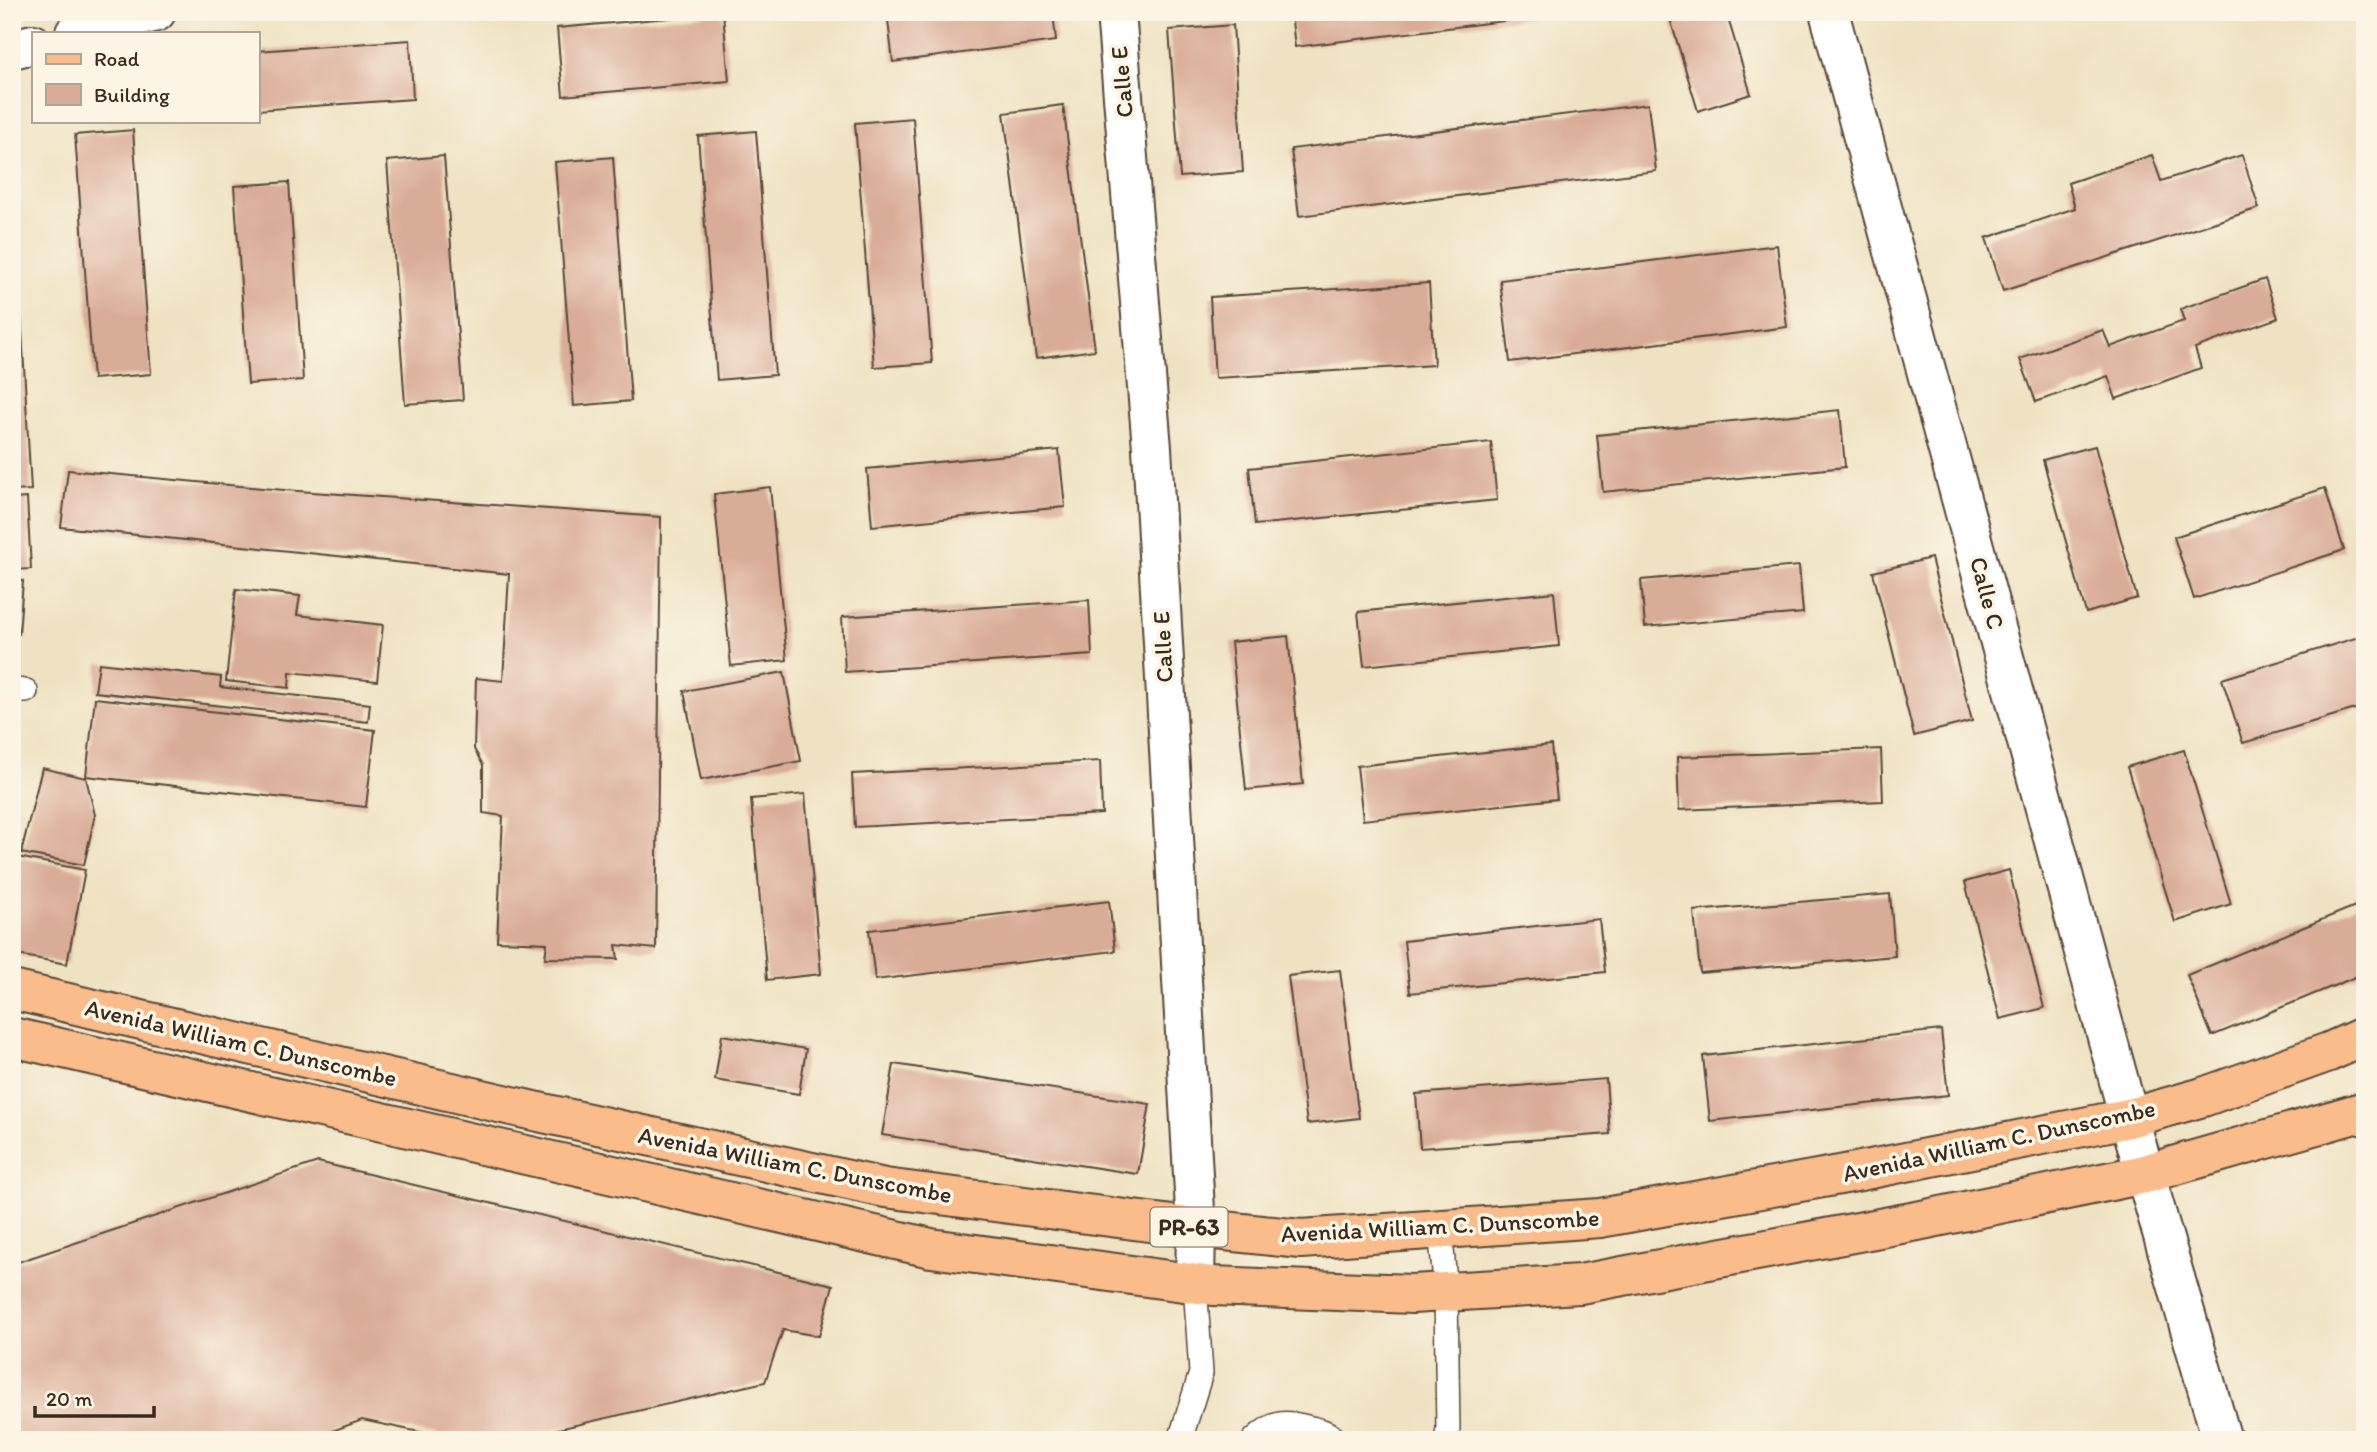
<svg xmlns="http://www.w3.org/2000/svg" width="2377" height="1452" font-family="Itim,sans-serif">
  <rect width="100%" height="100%" fill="#fcf5e5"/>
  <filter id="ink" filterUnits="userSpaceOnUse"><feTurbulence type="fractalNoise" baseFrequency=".0143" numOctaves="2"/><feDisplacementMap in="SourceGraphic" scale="14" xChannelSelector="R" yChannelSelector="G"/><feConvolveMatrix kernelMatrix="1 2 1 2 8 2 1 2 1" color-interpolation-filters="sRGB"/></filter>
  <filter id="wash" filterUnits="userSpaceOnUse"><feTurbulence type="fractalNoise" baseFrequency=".00686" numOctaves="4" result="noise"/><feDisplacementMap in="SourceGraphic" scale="28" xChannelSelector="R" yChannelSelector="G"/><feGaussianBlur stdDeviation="1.57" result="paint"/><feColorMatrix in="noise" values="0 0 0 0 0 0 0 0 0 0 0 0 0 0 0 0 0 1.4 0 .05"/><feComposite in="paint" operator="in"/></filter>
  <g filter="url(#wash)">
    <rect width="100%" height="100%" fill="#efe2c2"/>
    <g id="blocks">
      <!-- building -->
      <path fill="#d9ac97" d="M887,12H1053L1056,41L893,62Z
        M1291,12H1561V14L1295,47Z
        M1668,12H1726L1751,94L1698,111Z
        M723,13L729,81L563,96L557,28Z
        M1233,25L1243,172L1180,177L1169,30Z
        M410,40L413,99L257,110V51Z
        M1648,104L1656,171L1299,216L1291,149Z
        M1063,105L1095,350L1036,358L1004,113Z
        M913,118L932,363L874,367L855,123Z
        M133,130L151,374L93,379L75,135Z
        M756,131L775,375L717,380L698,136Z
        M2152,155L2161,181L2242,155L2259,208L2003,291L1986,238L2075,208L2068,183Z
        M444,156L463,400L405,404L387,161Z
        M613,157L631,401L574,406L555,162Z
        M289,182L303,380L248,384L234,186Z
        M12,189H14L31,490L12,491Z
        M1777,245L1787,327L1510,362L1500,280Z
        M2265,279L2278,318L2195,348L2201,368L2116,399L2108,376L2036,402L2020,359L2103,330L2110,347L2184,321L2180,309Z
        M1429,283L1434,365L1215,378L1210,297Z
        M1840,410L1845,467L1603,492L1597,435Z
        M1491,442L1497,500L1255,525L1249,468Z
        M2095,446L2137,598L2086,613L2043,460Z
        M1059,450L1065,507L872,526L867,469Z
        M68,470L284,490L661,517L656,949L616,945L618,959L545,958L547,943L497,941L503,816L483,813V765L474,749L476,678L503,681L509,574L61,527Z
        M770,487L787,660L731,666L714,494Z
        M2325,488L2344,550L2194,599L2174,537Z
        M27,498L31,569L12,570V499Z
        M1931,558L1972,721L1914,736L1873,572Z
        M1799,566L1803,613L1645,627L1641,580Z
        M12,580L23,581L19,634H12Z
        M236,589L300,596L297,615L383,625L377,681L290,672L289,688L226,681Z
        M1554,592L1559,646L1364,666L1358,612Z
        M1089,600L1092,655L845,672L842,617Z
        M2365,635V706L2243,743L2222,679Z
        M1288,636L1303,784L1246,790L1231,642Z
        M99,663L221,677L220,687L370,704L368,722L95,692Z
        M784,672L801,761L701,780L684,691Z
        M95,698L375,730L366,807L86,776Z
        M1551,745L1557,799L1363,820L1357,766Z
        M1881,749L1883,801L1679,810L1677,757Z
        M2184,750L2231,904L2175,922L2127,767Z
        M1100,761L1102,814L855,827L852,774Z
        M42,768L86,778L95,815L84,865L21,853Z
        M805,794L821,974L767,980L751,799Z
        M12,856L85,870L67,964L12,954Z
        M2009,870L2044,1008L2000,1019L1965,882Z
        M1890,894L1895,956L1700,973L1694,911Z
        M1109,901L1115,951L875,980L869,930Z
        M2365,902V973L2212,1036L2187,975Z
        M1599,919L1605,972L1410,993L1404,941Z
        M1340,970L1359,1118L1307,1124L1288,976Z
        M1941,1030L1948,1095L1710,1121L1703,1056Z
        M722,1035L806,1049L799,1094L715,1080Z
        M894,1064L1150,1104L1138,1174L882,1135Z
        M1606,1079L1610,1134L1420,1148L1416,1094Z
        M318,1162L833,1285L819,1336L783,1330L765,1382L510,1440H458L362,1420L308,1440H12V1264Z
        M1753,1433L1778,1439V1440H1752Z"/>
    </g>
  </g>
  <g filter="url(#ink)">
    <use href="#blocks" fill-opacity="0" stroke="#564637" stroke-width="2"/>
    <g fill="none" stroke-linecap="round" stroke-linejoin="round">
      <!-- lane casing -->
      <g stroke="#564637" stroke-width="26">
        <path id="lane" d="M12,690L26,691
          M1440,1229L1446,1292L1448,1430L1446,1440
          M1180,1440L1201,1373L1195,1283
          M1254,1440C1274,1420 1285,1421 1311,1428C1321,1430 1328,1432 1336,1440"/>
      </g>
      <!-- street casing -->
      <g stroke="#564637" stroke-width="42">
        <path id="street" d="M1116,12L1152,448L1196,1228L1195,1283
          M1829,12L2129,1118L2222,1440
          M75,33L156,12
          M12,49L33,44"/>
      </g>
      <!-- primary casing -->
      <g stroke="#564637" stroke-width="42">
        <path id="primary" d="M12,990L525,1109L885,1188L1196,1228L1301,1239L1600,1218L1845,1174L2129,1118L2203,1097L2329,1052L2365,1036
          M12,1037L931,1248L1213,1286L1412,1294L1580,1284L1917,1221L2145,1174L2365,1111"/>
      </g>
      <!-- highway casing -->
      <g stroke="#564637" stroke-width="42">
        <path id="highway" d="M2358,1114L2365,1116"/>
      </g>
      <!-- lane -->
      <use href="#lane" stroke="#fff" stroke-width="23"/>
      <!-- street -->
      <use href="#street" stroke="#fff" stroke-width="38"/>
      <!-- primary -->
      <use href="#primary" stroke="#fabc8b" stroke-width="38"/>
      <!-- highway -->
      <use href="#highway" stroke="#fabc8b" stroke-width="38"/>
    </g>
  </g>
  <g text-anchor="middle" stroke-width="7" stroke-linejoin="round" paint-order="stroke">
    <!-- shield labels -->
    <rect fill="#fcf5e5" stroke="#75675a" stroke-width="2" x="1150.5" y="1207.5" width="77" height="39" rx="5"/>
    <g font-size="23" font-weight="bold" fill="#3b2a1e">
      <text x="1189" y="1235">PR-63</text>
    </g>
    <!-- street labels -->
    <g font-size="24" fill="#3b2a1e" stroke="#fcf5e5">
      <text transform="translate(1122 82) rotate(-95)" y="8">Calle E</text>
      <text transform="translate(1987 593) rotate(75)" y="8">Calle C</text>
      <text transform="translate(1163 647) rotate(-93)" y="8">Calle E</text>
      <text transform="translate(241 1043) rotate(13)" y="8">Avenida William C. Dunscombe</text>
      <text transform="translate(1999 1141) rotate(-12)" y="8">Avenida William C. Dunscombe</text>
      <text transform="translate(795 1165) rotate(11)" y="8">Avenida William C. Dunscombe</text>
      <text transform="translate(1440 1226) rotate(-3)" y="8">Avenida William C. Dunscombe</text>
    </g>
  </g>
  <!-- margin -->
  <rect width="2377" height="1452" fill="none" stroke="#fcf5e5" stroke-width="42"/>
  <!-- legend -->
  <rect x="32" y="32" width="228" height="91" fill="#fcf5e5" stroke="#afa495" stroke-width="2"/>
  <rect x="46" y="54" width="35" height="10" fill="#fabc8b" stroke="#afa495" stroke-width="2"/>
  <text x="94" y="66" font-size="21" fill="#3b2a1e">Road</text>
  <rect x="46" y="84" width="35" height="21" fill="#d9ac97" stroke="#afa495" stroke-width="2"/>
  <text x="94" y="102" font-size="21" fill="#3b2a1e">Building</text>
  <!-- scale -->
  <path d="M35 1406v10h119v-10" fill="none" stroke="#3b2a1e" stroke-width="3.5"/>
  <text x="46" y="1406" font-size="21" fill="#3b2a1e" stroke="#fcf5e5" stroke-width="5" paint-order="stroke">20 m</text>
</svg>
